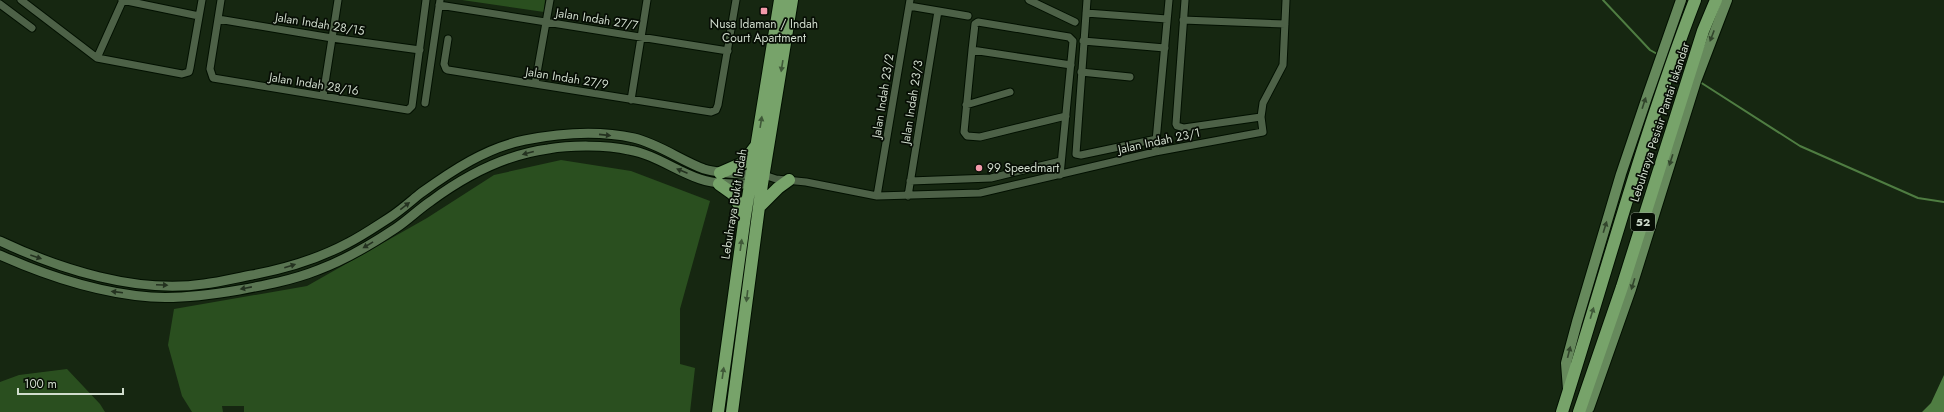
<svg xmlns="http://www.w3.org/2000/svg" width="1944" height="412" font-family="Jost,sans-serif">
  <rect width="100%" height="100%" fill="#162711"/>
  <!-- green -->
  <path fill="#2a4f1f" d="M462,0H545L544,12Z
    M561,160L631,171L710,201L680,309V364L695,368L690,412H244V406H222L223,412H192L182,396L168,345L174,309L307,286L427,218L494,175Z
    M67,369L100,404L105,412H0V382L19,375Z"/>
  <!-- water -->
  <path fill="#4f7d42" d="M1944,375V412H1922L1931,403Z"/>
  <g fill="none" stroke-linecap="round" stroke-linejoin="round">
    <!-- stream -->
    <path stroke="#4f7d42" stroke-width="2" d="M1603,0L1650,50L1659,55
      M1676,66L1681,70
      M1700,82L1800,146L1918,198L1944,202"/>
    <!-- street casing -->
    <g stroke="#021000" stroke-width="9">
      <path id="street" d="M21,0L97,58L182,74L189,72L190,68L202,0
        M122,0L199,16
        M221,0L210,69L213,78L408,110L412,106L426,0
        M1029,0L1075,22
        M1087,0L1076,154L1081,155L1157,139
        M1185,0L1176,124L1177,126L1184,128L1261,117
        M0,4L32,28
        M439,5L728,51
        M909,6L968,16
        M1086,13L1167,19
        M218,19L332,38L420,50
        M1183,20L1285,24
        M448,39L444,64L446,69L448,70L711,112L716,110L718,105L736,0
        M1083,41L1165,48
        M972,50L975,24L978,22L1069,37L1073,41L1060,175
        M97,58L123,0
        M1081,72L1130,77
        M535,84L550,0
        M323,96L338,0
        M631,100L647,0
        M425,103L440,0
        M966,105L1010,92
        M1066,116L980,137L967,136L964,132L972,50L1071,65
        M1155,152L1169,0
        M764,175L776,179L806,182L877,196L980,193L1155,152L1263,132L1261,117L1263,103L1283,65L1286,0
        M910,181L991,178L1061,161
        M877,196L910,0
        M908,196L938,11"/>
    </g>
    <!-- secondary casing -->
    <g stroke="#021000" stroke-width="11">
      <path id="secondary" d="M0,241C59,269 137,294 204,284C220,282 236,278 252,275C284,269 318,259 348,243C362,236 375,227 389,218C400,211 411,201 421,193C453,170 486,148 525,140C560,133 598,130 634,138C659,144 680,160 704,169C721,174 739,174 756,175
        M0,255C47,276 99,293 151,297C181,299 210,295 239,290C266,285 293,280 318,270C345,260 372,244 396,228C408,220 419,209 431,201C466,175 504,155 548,149C571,145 606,145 629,150C654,154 676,171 700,179C718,185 736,184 756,184"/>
    </g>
    <!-- primary casing -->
    <g stroke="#021000" stroke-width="12">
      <path id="primary" d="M1568,389L1566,363L1577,322L1621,174L1647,97L1681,0
        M1586,412L1589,408L1631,289L1696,81L1727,0"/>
    </g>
    <!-- highway casing -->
    <g stroke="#021000" stroke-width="14">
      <path id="highway" d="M720,173L743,163L755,147
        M719,184L733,194L745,216
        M759,207L778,188L789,180
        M718,412L745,216L780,0
        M732,412L762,184L792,0
        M1562,412C1606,274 1643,135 1695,0
        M1579,412L1622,287L1703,31L1716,0"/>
    </g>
    <!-- street -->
    <use href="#street" stroke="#4d6147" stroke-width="7"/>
    <!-- secondary -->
    <use href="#secondary" stroke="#5a7552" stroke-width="9"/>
    <!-- primary -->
    <use href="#primary" stroke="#66895c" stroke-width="10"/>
    <!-- highway -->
    <use href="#highway" stroke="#77a36a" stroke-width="12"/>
  </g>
  <!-- one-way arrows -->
  <defs><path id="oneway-solid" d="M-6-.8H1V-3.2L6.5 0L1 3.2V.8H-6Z"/></defs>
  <g fill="#32452c">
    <use href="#oneway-solid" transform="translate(1712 36) rotate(111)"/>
    <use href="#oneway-solid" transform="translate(1644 103) rotate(-72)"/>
    <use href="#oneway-solid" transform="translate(1671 160) rotate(108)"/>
    <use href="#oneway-solid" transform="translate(1605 227) rotate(-73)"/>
    <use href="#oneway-solid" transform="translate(1633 284) rotate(107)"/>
    <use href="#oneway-solid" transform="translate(1569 352) rotate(-76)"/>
  </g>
  <g fill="#3f5838">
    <use href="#oneway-solid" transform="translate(782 66) rotate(99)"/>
    <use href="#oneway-solid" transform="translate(761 122) rotate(-81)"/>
    <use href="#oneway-solid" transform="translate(741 245) rotate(-82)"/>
    <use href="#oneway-solid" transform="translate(747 296) rotate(97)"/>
    <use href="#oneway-solid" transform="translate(1592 313) rotate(-73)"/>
    <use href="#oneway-solid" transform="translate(723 373) rotate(-82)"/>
  </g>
  <g fill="#243220">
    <use href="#oneway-solid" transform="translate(605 135) rotate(6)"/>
    <use href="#oneway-solid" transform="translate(528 153) rotate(165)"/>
    <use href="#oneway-solid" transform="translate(682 171) rotate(-157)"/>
    <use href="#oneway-solid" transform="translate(405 206) rotate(-38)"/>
    <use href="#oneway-solid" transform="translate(368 245) rotate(149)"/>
    <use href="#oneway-solid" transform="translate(36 257) rotate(19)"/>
    <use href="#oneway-solid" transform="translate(290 266) rotate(-18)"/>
    <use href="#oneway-solid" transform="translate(162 285) rotate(3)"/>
    <use href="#oneway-solid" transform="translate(246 288) rotate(169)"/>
    <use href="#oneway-solid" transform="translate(117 292) rotate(-173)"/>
  </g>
  <!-- markers -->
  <g fill="#f39aaa" stroke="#070e05" stroke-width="1.5">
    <rect x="760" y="7" width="8" height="8" rx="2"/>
    <circle cx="979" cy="168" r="4"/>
  </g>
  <g text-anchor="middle" stroke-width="3.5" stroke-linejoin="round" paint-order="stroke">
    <!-- shield labels -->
    <rect fill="#070e05" stroke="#949e91" stroke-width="1" x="1631" y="213" width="24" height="18" rx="3"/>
    <g font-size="11" font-weight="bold" fill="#d0dccd">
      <text x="1643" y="226">52</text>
    </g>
    <!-- street labels -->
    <g font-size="12" fill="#d0dccd" stroke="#070e05">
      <text transform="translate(597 19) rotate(9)" y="4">Jalan Indah 27/7</text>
      <text transform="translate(320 24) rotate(9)" y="4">Jalan Indah 28/15</text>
      <text transform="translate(567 78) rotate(9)" y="4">Jalan Indah 27/9</text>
      <text transform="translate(314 84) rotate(9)" y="4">Jalan Indah 28/16</text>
      <text transform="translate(883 96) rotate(-81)" y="4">Jalan Indah 23/2</text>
      <text transform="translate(912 102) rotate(-81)" y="4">Jalan Indah 23/3</text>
      <text transform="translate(1660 122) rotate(-72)" y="4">Lebuhraya Pesisir Pantai Iskandar</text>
      <text transform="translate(1159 141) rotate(-12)" y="4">Jalan Indah 23/1</text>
      <text transform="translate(734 204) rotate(-81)" y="4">Lebuhraya Bukit Indah</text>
    </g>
    <!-- poi labels -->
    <g font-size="12" fill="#d0dccd" stroke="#070e05">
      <text x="764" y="28">Nusa Idaman / Indah<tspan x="764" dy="14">Court Apartment</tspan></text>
      <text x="987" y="172" text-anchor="start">99 Speedmart</text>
    </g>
  </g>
  <!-- scale -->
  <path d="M18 388v6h105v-6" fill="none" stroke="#d0dccd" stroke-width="2"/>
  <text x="24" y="388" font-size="12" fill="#d0dccd" stroke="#070e05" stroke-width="3" paint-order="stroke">100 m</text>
</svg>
